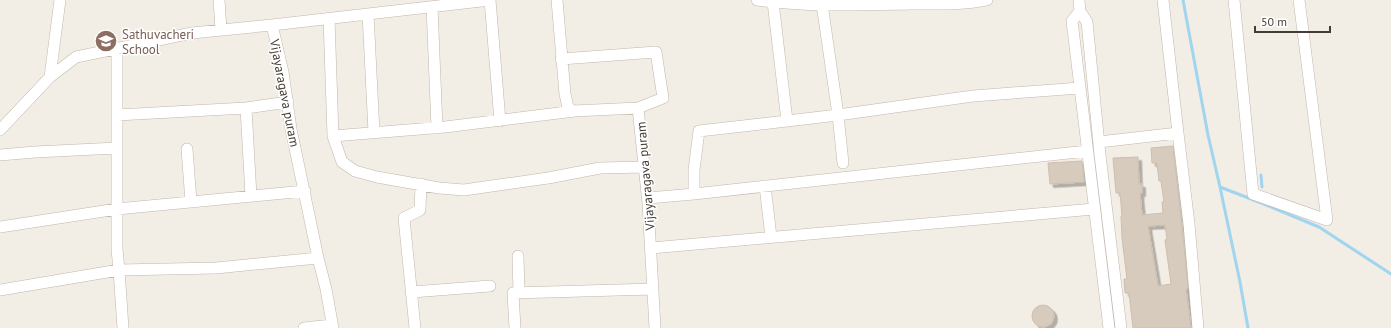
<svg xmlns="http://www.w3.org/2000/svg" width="1391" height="328" font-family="'PT Sans',sans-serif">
  <defs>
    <filter id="shadow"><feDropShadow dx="3.5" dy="3.5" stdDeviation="0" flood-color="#0004"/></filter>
  </defs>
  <rect width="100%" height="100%" fill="#f2ede5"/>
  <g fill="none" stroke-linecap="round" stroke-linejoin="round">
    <!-- stream -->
    <path stroke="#a1d5ef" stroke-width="3" d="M1183,0L1208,135L1220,187L1240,282L1248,328
      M1261,175L1262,187
      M1220,187L1264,204
      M1264,201V204L1319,227L1391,274"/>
  </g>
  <!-- building -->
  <path fill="#d7cbbe" stroke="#cebfae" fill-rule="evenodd" filter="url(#shadow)" d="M1173,146L1182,225L1188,288L1186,289L1191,328H1133L1129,293H1125L1124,279H1127L1122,238L1121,216H1122L1120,193H1116L1113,158L1138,157L1139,184H1142V193H1140L1142,215L1163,213L1162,202H1164L1161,181H1159L1157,163H1152L1151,148ZM1165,225L1167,239L1165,240L1171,284L1158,286L1148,226Z
    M1082,161L1084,182L1050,184L1048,163Z
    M1032 316a11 11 0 1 1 22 0a11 11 0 1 1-22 0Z"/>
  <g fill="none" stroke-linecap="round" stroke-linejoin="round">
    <!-- street casing -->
    <g stroke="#c1b7ab" stroke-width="12">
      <path id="street" d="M219,0L221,30
        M490,0L500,121
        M557,0L565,94L568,107L573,111L638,108L648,203L655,328
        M757,0C808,7 860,5 911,4C935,4 964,5 987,0
        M1079,0L1080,11L1087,22L1100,155L1121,328
        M1234,0L1253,194L1327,220L1299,0
        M773,2L787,121L838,115L843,163
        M822,4L838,115L973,96L1080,88
        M432,7L437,128
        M1080,11L1072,21L1109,328
        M368,14L374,132
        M329,18L333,136
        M561,59L656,52L663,98L638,108
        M50,77L60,0
        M246,108L251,196
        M575,111L445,127L333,136L342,162L355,171L377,177L439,188L464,190L548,178L600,168L645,167
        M117,115L246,108L288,102
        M0,130L50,77L76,57L192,33L272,25
        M1178,133L1189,224L1198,328
        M1099,142L1178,133L1163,0
        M187,149L191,202
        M0,155L35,152L117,148
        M765,186L771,237
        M694,194V170L699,131L787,121
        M648,198L694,194L1087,151
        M0,227L117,209L305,191
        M651,248L1094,209
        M518,256L519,293
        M0,290L119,270L117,249V48
        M412,292L490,286
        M123,328L119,270L216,268L318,258
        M304,328L332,325
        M333,328L326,289L318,258L291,129L283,72L272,25L490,0
        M415,328L404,218L420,210L421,184
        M515,328L513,293L653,289"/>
    </g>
    <!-- street -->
    <use href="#street" stroke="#fff" stroke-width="11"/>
  </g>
  <!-- icons -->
  <defs>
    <g id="school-disc" transform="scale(1.15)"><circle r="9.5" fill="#8d6e63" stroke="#fff"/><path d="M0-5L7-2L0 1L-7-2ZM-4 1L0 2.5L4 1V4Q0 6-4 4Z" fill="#fff"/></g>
  </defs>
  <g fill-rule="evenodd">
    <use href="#school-disc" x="106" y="41"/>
  </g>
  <g text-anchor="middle" stroke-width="3" stroke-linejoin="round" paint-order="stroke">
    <!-- education labels -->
    <g font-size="13" fill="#785e54" stroke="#fff" text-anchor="start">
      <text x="122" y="39">Sathuvacheri<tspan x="122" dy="15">School</tspan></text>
    </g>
    <!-- street labels -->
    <g font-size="13" fill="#453d35" stroke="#fff">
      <text transform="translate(285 93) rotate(79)" y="5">Vijayaragava puram</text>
      <text transform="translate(645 176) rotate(-95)" y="5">Vijayaragava puram</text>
    </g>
  </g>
  <!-- scale -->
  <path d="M1255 26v6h75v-6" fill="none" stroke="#453d35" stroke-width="2"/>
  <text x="1261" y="26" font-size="12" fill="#453d35" stroke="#ffffff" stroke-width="3" paint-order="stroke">50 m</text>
</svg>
